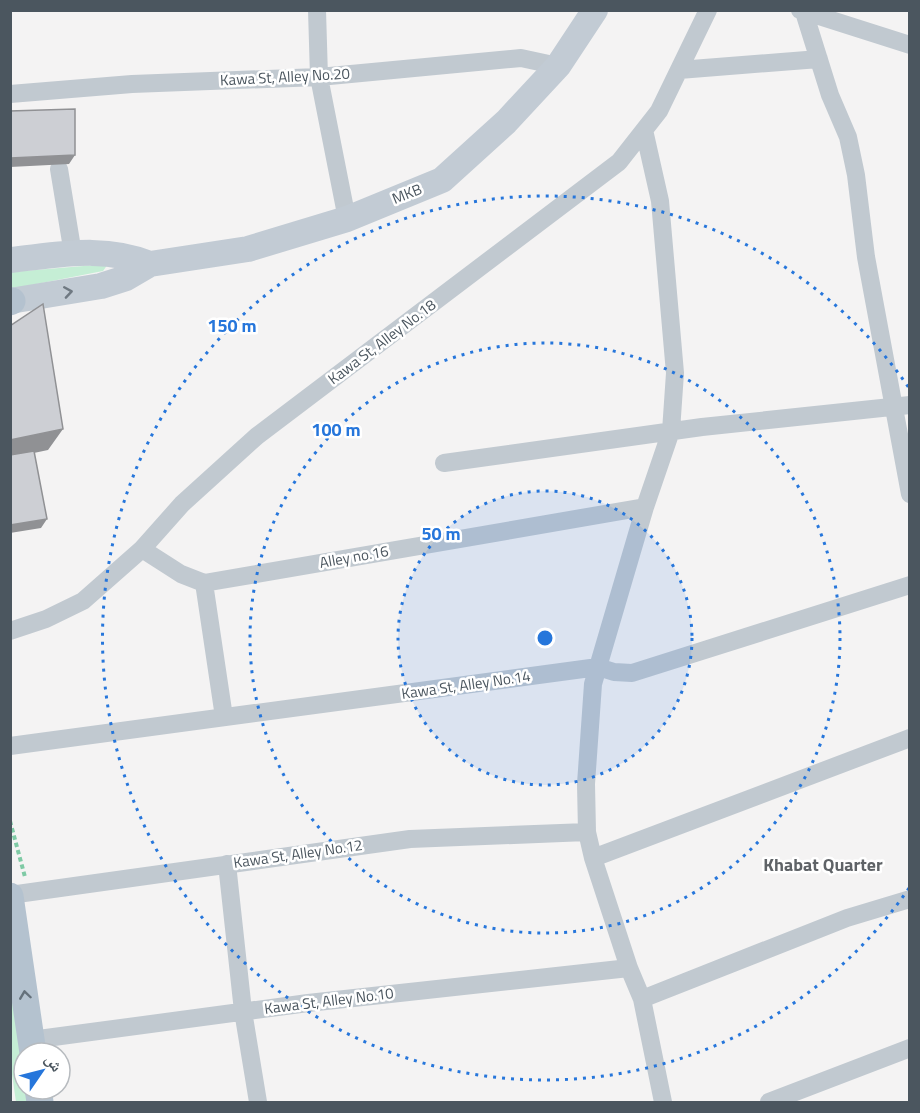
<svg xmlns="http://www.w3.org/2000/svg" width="920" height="1113" font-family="'Titillium Web','Noto Naskh Arabic',sans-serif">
  <rect width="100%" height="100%" fill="#f4f3f3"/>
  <!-- green -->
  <path fill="#c5eed5" d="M108,264L103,271L11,289V272Z
    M10,970L24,1067V1089H27L29,1102H16L11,1067Z"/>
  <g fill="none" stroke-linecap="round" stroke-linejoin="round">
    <!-- path -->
    <path stroke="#7fcaa5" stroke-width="4" stroke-dasharray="4.5 3" stroke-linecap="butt" d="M10,821L25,877"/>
    <!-- street -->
    <path stroke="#c1c9d0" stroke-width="18" d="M317,10L319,77L347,219
      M800,10L910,45
      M804,12L830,95L848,137L856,175L866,257L910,494
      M679,70L819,59
      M10,94L132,84L319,77L521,58L558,66
      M644,130L660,201L675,373L671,431L645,507L593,684L586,784L587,832L593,858L629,968L642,999L663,1102
      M59,169L73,254
      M444,463L702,427L910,405
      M142,549L181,574L204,583L645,507
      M204,583L224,717
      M10,631L46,619L83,601L142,549L182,504L257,436L619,162L659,111L708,10
      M10,746L598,667L614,672L632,673L910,585
      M593,858L910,738
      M227,864L243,1011L258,1102
      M10,895L410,839L587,832
      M642,999L847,918L910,899
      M31,1040L308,1003L629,968
      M769,1102L910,1048"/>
    <!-- secondary -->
    <path stroke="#c2cbd4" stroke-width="26" d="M10,260C59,255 104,245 150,264
      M10,301L101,286L126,278L150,264L248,249L347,219L442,180L506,122L558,66L595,10"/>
    <!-- primary -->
    <path stroke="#b4c2cf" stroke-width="27" d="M10,302L12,301
      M10,896L33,1053
      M38,1089L40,1102"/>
  </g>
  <!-- shaded-wall -->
  <path fill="#909194" d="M75,155L69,164L10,167V158Z
    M63,429L48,450L10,458V440Z
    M47,519L41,528L10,533V525Z"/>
  <!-- building -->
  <path fill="#cdcfd4" stroke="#909194" stroke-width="1.5" d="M75,109V155L10,158V111Z
    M43,304L63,429L10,440V326Z
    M34,451L47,519L10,525V455Z"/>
  <!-- one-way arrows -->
  <defs><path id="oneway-chevron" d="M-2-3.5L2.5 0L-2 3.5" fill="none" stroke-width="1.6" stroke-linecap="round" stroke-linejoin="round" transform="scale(1.5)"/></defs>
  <use stroke="#6f7982" href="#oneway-chevron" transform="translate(68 292) rotate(-9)"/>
  <use stroke="#65717b" href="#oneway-chevron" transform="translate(25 995) rotate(-98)"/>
  <!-- distance rings -->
  <circle cx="545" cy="638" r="147" fill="#2676db" fill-opacity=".12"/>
  <g fill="none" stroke="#2676db" stroke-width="3" stroke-dasharray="3 6">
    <circle cx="545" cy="638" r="147"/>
    <circle cx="545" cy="638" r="295"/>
    <path d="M909 888A442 442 0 1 1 909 388"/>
  </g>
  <g text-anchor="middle" stroke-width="5" stroke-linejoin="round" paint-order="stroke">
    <!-- street labels -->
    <g font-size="15" fill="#4b565f" stroke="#fff">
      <text transform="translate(285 77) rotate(-3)" y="5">Kawa St, Alley No.20</text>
      <text transform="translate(407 194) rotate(-22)" y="5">MKB</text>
      <text transform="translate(382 342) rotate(-37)" y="5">Kawa St, Alley No.18</text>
      <text transform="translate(354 557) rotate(-10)" y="5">Alley no.16</text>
      <text transform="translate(466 685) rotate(-8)" y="5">Kawa St, Alley No.14</text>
      <text transform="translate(298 854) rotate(-8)" y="5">Kawa St, Alley No.12</text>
      <text transform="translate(329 1001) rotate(-7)" y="5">Kawa St, Alley No.10</text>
    </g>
    <!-- quarter labels -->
    <g font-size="18" font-weight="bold" fill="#5f6367" stroke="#fff">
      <text x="823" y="871">Khabat Quarter</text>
    </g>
  </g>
  <circle cx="545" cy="638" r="9" fill="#2676db" stroke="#fff" stroke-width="3"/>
  <g font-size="18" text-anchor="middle" font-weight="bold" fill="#2676db" stroke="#fff" stroke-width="5" stroke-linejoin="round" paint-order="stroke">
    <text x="232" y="332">150 m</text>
    <text x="336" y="436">100 m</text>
    <text x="441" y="540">50 m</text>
  </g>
  <!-- border -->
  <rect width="920" height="1113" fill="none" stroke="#4b565f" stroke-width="24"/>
  <!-- north arrow -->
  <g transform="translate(42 1071) rotate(55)"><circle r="28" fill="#ffffff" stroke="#b7bbbf" stroke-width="1.5"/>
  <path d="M0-4.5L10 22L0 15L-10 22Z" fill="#2676db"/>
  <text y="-9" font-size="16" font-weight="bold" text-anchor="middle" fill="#4b565f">ش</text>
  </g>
</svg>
